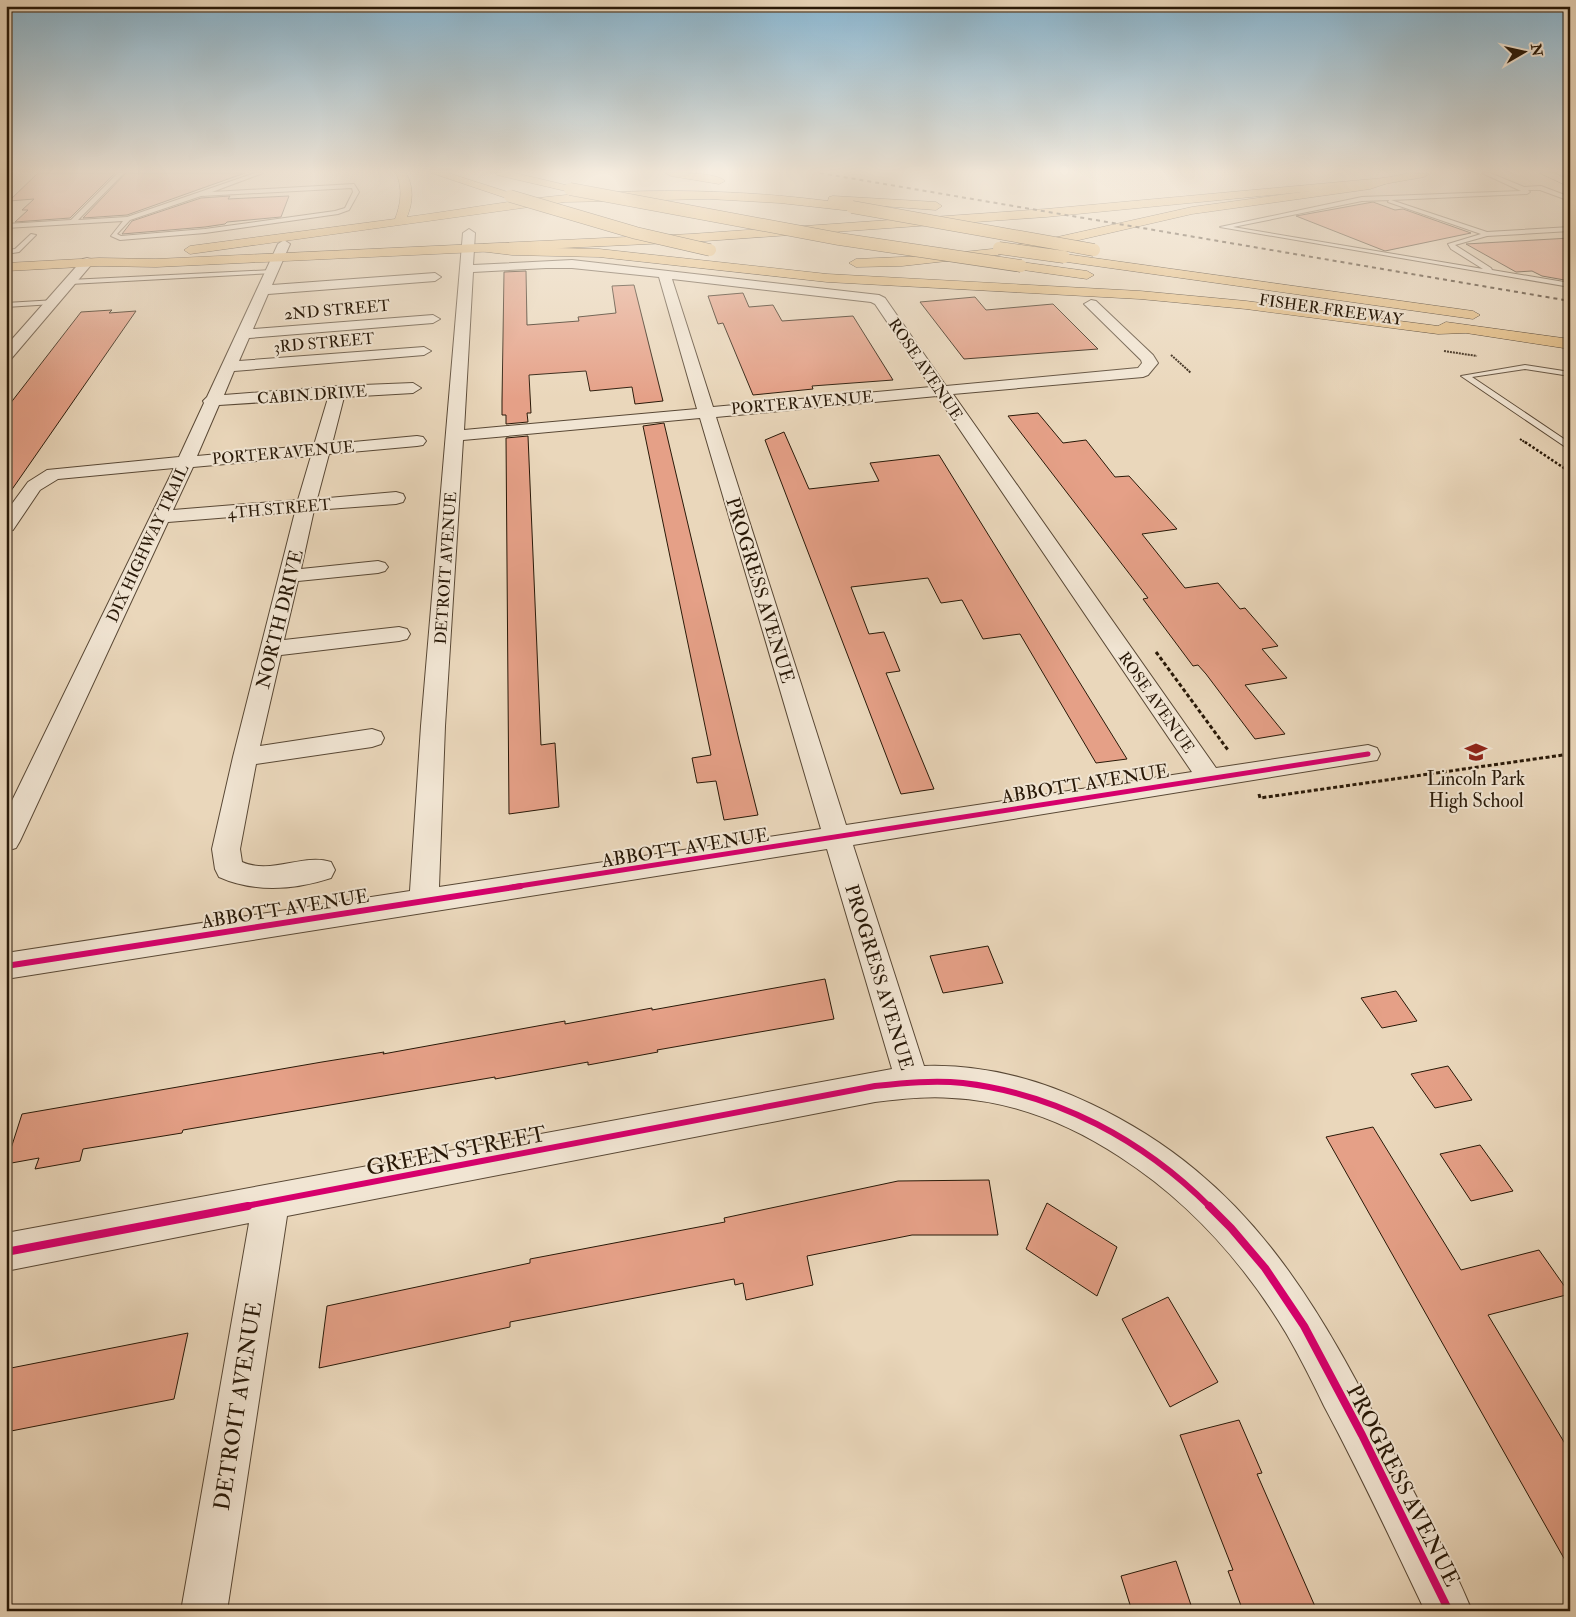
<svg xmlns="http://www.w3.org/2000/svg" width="1576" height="1617" font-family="'IM FELL Double Pica',serif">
  <rect width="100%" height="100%" fill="#ead7bb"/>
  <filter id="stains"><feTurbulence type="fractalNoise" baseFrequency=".004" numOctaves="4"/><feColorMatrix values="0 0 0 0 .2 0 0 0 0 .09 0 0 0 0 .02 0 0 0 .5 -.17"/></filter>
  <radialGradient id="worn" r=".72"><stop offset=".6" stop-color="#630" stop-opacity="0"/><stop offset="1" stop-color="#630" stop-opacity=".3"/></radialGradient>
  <!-- building -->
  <path fill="#e5a087" stroke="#291908" d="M38,173H115L70,218L15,222L28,210H22L34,199L9,201Z
    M126,173H245L127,215L83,218Z
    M230,196L228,199L289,196L281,217L227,222L225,224L205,227L122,234L132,221L201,198Z
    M1373,202L1395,210L1403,209L1471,233L1385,251L1296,216Z
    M1570,238V281L1542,276L1532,271L1516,272L1466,244Z
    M526,271L527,325L579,321L578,317L616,313L612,286L634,285L663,401L635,404L632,387L590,391L586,371L529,375L531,413H527L528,422L506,424V415H502V401L504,272Z
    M743,293L749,307L773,305L782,321L853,316L893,380L812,386L813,389L753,395L723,323L718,324L708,296Z
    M975,297L986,310L1053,304L1098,349L964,359L920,302Z
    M112,310L109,313L136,311L6,498V409L81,312Z
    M1038,413L1063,443L1086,440L1115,477L1129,476L1177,529L1142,534L1185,588L1218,583L1240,609L1245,608L1278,646L1262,649L1287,678L1245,685L1285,734L1255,739L1206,674L1198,665L1193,666L1143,599L1148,598L1008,416Z
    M664,423L739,740L758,815L724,820L716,781L697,783L692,758L711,755L643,426Z
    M784,432L809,489L879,481L870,463L939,455L1127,759L1096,763L1020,634L983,639L962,600L941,603L928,578L851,587L869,634L884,632L900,671L886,673L934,789L901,794L765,440Z
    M528,436L541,745L555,743L559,807L509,814L506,438Z
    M988,946L1003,983L943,993L930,956Z
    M825,979L834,1019L657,1050L658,1052L588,1065V1062L495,1079V1077L183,1130L182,1133L83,1149L80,1161L35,1169L39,1158L6,1164L22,1114L322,1062L384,1052L383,1054L565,1021V1024L652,1008V1010Z
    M1396,991L1417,1021L1382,1028L1361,998Z
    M1448,1066L1472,1100L1435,1108L1411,1074Z
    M1373,1127L1461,1270L1539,1250L1570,1294L1488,1315L1570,1452V1569L1326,1137Z
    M1480,1145L1513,1191L1471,1201L1440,1154Z
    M989,1180L998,1235H912L807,1256L813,1285L746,1300L743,1283L735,1285L734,1279L510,1322V1327L319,1368L327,1306L530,1263V1259L725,1222L724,1218L898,1181Z
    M1047,1203L1117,1247L1097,1296L1026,1249Z
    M1168,1297L1218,1382L1170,1407L1122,1319Z
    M188,1333L174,1399L6,1432V1369Z
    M1239,1420L1262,1473L1257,1474L1317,1611H1243L1228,1571L1233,1570L1180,1435Z
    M1176,1561L1193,1611H1132L1121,1576Z"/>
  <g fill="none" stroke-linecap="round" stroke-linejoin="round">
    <!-- lane casing -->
    <g stroke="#594835" stroke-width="2">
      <path id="lane" d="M118,173H124L78,220L127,217L255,173H263L212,192L354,184L359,192L349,210L338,214L205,233L120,240L111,236L123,221L6,228V224L71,220ZM352,188L353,192L345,208L335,211L205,229L121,236L117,234L130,220L201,196Z
        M1482,173H1490L1524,187L1541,186L1570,197V201L1540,190H1528L1530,192L1527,194L1391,200L1487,232L1570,227V231L1487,236L1455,245L1491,268L1492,270L1570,283V287L1220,227L1362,197L1521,191ZM1389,200L1388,202L1481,234L1448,244L1451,249L1483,269L1233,227L1362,201Z
        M1570,177V181L1554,179Z
        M31,234L36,235L19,252L6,254V250L15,249Z
        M272,270L274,273L70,284L67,282L70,280Z
        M56,300L57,302L53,304L6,307V303Z
        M1525,365L1570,372V376L1525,369L1472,377L1570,443V450L1461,376Z"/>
    </g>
    <!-- street casing -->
    <g stroke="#594835" stroke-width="2">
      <path id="street" d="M469,229L475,233L473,265L572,260L879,295L885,298L946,386L1138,368L1142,363L1141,360L1084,304L1091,300L1096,301L1153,355L1158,363L1148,375L1143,377L953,394L1216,768L1368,745L1377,748L1380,754L1377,760L853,845L924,1066C981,1064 1039,1079 1091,1104C1252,1180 1320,1308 1397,1459C1422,1509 1451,1559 1472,1611H1425C1392,1542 1360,1473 1324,1406C1312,1381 1300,1357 1286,1333C1244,1263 1188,1201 1120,1157C1070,1124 1013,1101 952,1098C927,1096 901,1099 875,1102L287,1216L227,1611H181L249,1223L6,1271V1233L892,1069L827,849L6,979V953L410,891L421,726L463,233ZM546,268H572L659,277L697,409L464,430L473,272ZM672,279L871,302L875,304L931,387L713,407ZM937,396L1192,772L846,825L716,417ZM700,418L821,829L439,887L445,726L463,440Z
        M284,240L290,244L272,285L435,273L441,277L435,281L268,294L253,329L433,315L440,319L433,323L249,338L239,361L424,347L431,351L424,355L234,371L224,395L338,386L413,383L421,388L413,393L344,397L332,444L417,436L423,437L426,441L423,445L417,446L329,454L317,499L396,492L403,494L405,498L403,502L396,504L314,510L301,569L378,561L385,563L388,567L385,571L378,573L298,581L284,640L399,627L407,629L410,634L407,639L399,641L281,655L260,746L372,729L381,732L384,738L381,744L372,747L256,764L240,849L242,862C271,875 303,853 331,862L335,870L331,878C294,890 255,893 219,877L215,869L212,849L233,757L295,512L168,522L20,841L16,848L6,851V813L174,468L58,479L40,490L13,530L6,532V512L28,482L47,470L179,457L204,403L203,401L207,397L278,244ZM328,398L314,445L197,456L219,405ZM311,456L298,500L173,510L193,467Z
        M87,258L91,259L93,262L91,265L11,359L6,360V346L83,259Z"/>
    </g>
    <!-- secondary casing -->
    <g stroke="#291908" stroke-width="1">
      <path id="secondary" d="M6,173H13L6,178Z
        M1540,173H1554L1570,180V187Z"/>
    </g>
    <!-- primary casing -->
    <g stroke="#291908" stroke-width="1">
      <path id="primary" d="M1411,173L1429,174L1424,177L1384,184L1046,217L691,242L156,267L99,266L6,271V263L99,258L156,259L691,234L1046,209L1384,178Z"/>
    </g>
    <!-- highway casing -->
    <g stroke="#291908" stroke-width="1">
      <path id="highway" d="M396,173H406C414,187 413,202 407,217C460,210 513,200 566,195C653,188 742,190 828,201L829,197L833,196L936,202L942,206L936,210L854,204L858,207L852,211L780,203L709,199L565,202L190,254L184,250L190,246L395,219C401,204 403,188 396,173Z
        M432,173H448L514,194L516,196L510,199L506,198Z
        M496,173H515L574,187L576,189L570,192L497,175Z
        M666,173C679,173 715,172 725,181L719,184L671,176Z
        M1384,178L1390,181L1388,183L1370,189L1192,214L1053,246L992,256L902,266L856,267L849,263L856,259L924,256L992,249L1053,238L1192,207L1368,183Z
        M484,244L512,247L599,249L827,274L1140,291L1246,301L1438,326L1446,322L1570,339V349L1466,333L1438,334L1246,309L1140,299L827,282L599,257L512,255L479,251L478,248Z
        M1065,254L1473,311L1480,315L1473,319L1060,261L1058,258Z
        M1021,262L1087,271L1094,275L1087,279L1016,269L1014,266Z"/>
    </g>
    <!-- path-far2 -->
    <path stroke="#291908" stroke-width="2" stroke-dasharray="2 1" stroke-linecap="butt" d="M1444,351L1477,356
      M1171,355L1191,373
      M1520,439L1526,443"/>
    <!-- path-far1 -->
    <path stroke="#291908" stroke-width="2.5" stroke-dasharray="2.5 2" stroke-linecap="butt" d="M1525,442L1570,472"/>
    <!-- path -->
    <path stroke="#291908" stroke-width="3" stroke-dasharray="4 2.5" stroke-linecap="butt" d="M1156,652L1228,750
      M1259,794L1260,798L1570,754"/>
    <!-- lane -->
    <use href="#lane" fill="#f1e5d3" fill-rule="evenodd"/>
    <!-- street -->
    <use href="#street" fill="#f1e5d3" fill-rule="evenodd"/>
    <!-- secondary -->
    <use href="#secondary" fill="#f1e5d3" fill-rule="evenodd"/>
    <!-- primary -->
    <use href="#primary" fill="#e5bc7e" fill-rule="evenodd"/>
    <!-- highway -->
    <use href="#highway" fill="#e5bc7e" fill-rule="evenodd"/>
    <!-- rail -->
    <path stroke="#291908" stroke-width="2" stroke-dasharray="4 4" stroke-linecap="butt" d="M820,173L1570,301"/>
    <!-- highway-bridge casing -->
    <g stroke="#291908" stroke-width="13" stroke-linecap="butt">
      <path id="highway-bridge" d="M570,189L839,239L1021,266
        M510,196L636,233L710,250
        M852,207L1094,250
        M999,248L1064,257"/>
    </g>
    <!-- highway-bridge -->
    <use href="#highway-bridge" stroke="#e5bc7e" stroke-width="12"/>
    <!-- cycleway-far2 casing -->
    <g stroke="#f1e5d3" stroke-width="8">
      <path id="cycleway-far2" d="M513,887L1368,754"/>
    </g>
    <!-- cycleway-far1 casing -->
    <g stroke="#f1e5d3" stroke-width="9">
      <path id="cycleway-far1" d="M6,966L521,886
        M241,1207L875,1086C904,1083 934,1080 963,1083C1057,1094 1143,1140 1210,1207"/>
    </g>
    <!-- cycleway casing -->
    <g stroke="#f1e5d3" stroke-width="11">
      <path id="cycleway" d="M1209,1206L1231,1228L1265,1268L1304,1326L1362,1435L1449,1611
        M6,1252L248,1206"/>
    </g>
    <!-- cycleway-far2 -->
    <use href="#cycleway-far2" stroke="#d6006c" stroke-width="5"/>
    <!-- cycleway-far1 -->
    <use href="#cycleway-far1" stroke="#d6006c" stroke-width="6"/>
    <!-- cycleway -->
    <use href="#cycleway" stroke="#d6006c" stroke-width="8"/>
  </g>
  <!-- sky -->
  <linearGradient id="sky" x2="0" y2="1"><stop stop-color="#88b6d1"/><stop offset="0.43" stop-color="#f6ede0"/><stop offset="1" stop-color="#f6ede0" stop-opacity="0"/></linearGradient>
  <rect width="1576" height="399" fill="url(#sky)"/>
  <!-- icons -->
  <defs>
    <g id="school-bare" transform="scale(1.725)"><path d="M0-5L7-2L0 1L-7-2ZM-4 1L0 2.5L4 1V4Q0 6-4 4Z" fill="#8f2418" stroke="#f1e5d3" stroke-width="2.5" paint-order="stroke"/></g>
  </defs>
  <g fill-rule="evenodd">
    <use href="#school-bare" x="1476" y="752"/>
  </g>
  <g text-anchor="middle" stroke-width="4" stroke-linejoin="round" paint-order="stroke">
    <!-- far-street labels -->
    <g font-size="16" fill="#291908" stroke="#f1e5d3">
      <text transform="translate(337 309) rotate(-5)" y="6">2ND STREET</text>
      <text transform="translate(1331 309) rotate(8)" y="6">FISHER FREEWAY</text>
      <text transform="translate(324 342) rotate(-5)" y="6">3RD STREET</text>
      <text transform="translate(926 369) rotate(56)" y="6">ROSE AVENUE</text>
      <text transform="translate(312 394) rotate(-4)" y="6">CABIN DRIVE</text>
      <text transform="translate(802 402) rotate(-5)" y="6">PORTER AVENUE</text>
      <text transform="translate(283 452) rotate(-5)" y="6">PORTER AVENUE</text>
      <text transform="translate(279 508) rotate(-5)" y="6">4TH STREET</text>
      <text transform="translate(147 543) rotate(-65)" y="6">DIX HIGHWAY TRAIL</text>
      <text transform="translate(445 568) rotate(-86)" y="6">DETROIT AVENUE</text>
      <text transform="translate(1157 702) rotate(55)" y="6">ROSE AVENUE</text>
    </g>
    <!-- street labels -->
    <g font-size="19" fill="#291908" stroke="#f1e5d3">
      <text transform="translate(761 590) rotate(73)" y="7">PROGRESS AVENUE</text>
      <text transform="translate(279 619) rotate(-76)" y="7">NORTH DRIVE</text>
      <text transform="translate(1085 783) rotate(-9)" y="7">ABBOTT AVENUE</text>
      <text transform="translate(685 847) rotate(-9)" y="7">ABBOTT AVENUE</text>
      <text transform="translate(285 908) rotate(-9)" y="7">ABBOTT AVENUE</text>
      <text transform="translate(880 977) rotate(73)" y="7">PROGRESS AVENUE</text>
    </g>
    <!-- poi labels -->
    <g font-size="19" fill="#291908" stroke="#f1e5d3">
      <text x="1476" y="785">Lincoln Park<tspan x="1476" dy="22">High School</tspan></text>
    </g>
    <!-- near-street labels -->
    <g font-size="22" fill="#291908" stroke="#f1e5d3">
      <text transform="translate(456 1150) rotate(-11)" y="8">GREEN STREET</text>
      <text transform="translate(237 1406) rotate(-81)" y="8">DETROIT AVENUE</text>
      <text transform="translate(1404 1485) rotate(63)" y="8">PROGRESS AVENUE</text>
    </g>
  </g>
  <!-- margin -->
  <rect width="1576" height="1617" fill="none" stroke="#ead7bb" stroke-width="25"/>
  <rect x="8" y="8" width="1561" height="1602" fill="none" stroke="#291908" stroke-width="2.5"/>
  <rect x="12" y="12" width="1551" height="1592" fill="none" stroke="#291908"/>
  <!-- north arrow -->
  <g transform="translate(1524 52) rotate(81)" stroke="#f1e5d3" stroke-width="4" paint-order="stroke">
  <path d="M0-4L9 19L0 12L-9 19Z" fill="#291908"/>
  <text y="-8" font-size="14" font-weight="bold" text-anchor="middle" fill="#291908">N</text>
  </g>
  <rect width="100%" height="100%" filter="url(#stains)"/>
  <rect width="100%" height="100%" fill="url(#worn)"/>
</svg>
